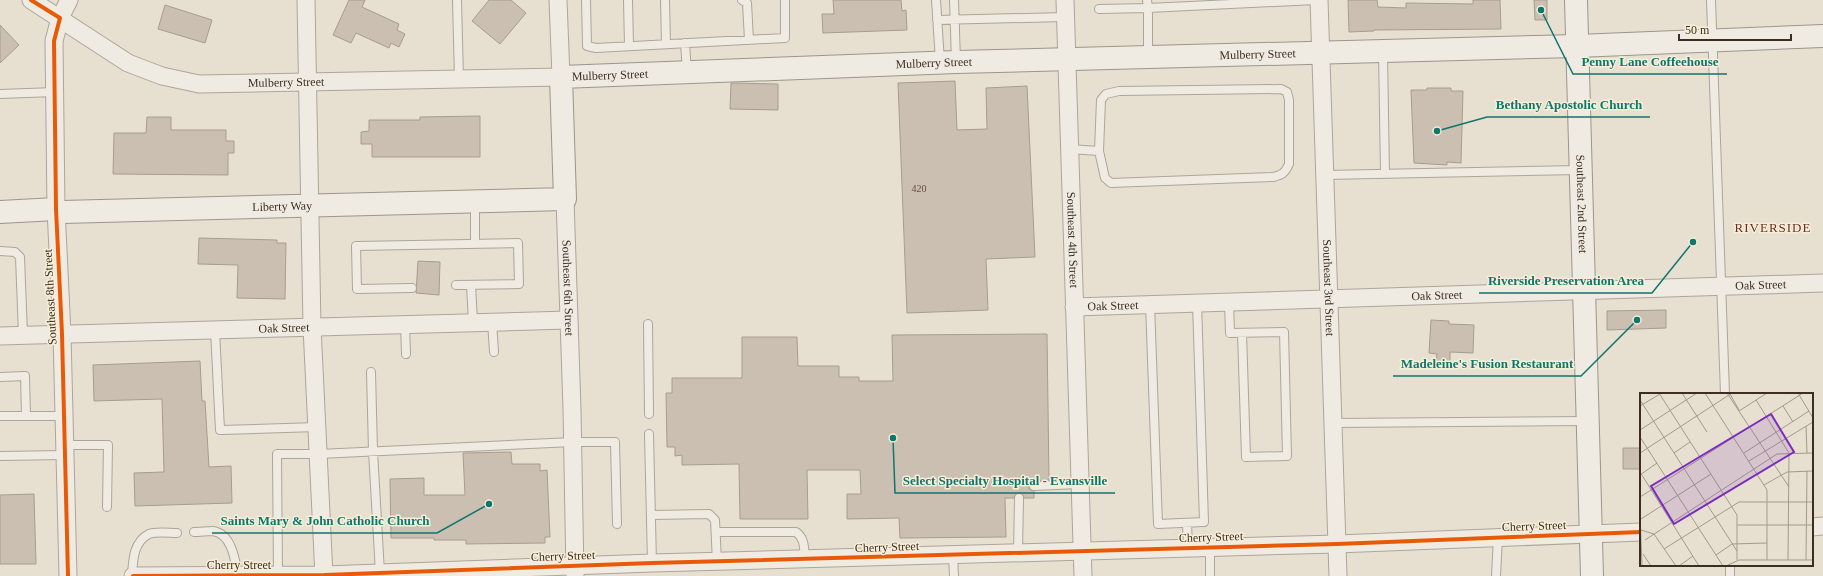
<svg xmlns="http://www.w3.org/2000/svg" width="1823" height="576" font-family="Georgia,serif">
  <rect width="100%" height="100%" fill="#e7e0d1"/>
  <!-- building -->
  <path fill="#cbbfb2" stroke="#a89c90" d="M349,0H365L362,7L399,24L397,30L405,34L399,47L391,43L389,48L356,33L351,43L333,35Z
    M489,0H511L526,13L500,44L472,21Z
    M833,0H901L902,11L906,10L907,30L823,33L822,14H834Z
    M1348,0H1377L1378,7L1406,8V3L1473,4V0H1500L1501,29L1374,30V31L1349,32Z
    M1534,0H1547V20H1535Z
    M165,5L212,20L205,43L158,29Z
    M0,25L19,45L0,63Z
    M955,81L957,130L987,129L986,88L1027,86L1035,257L986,259L988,310L907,313L898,83Z
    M731,83L778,84V110L730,109Z
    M1427,88H1451V91H1463L1461,163L1447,162V165L1414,163L1411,90H1427Z
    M480,116V157H372V144H361V132L369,131V120H420V117Z
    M147,117H171V130H226V141H234V153H228V175L113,174L114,133H146Z
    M199,238L277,240V243H286L285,299L237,298L238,265L198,264Z
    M418,261L440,262L439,295L416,293Z
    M1666,310V328L1607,330V311Z
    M1431,320L1449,321V324L1474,325L1473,353L1450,352V364L1436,363L1437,354L1429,353Z
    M1047,334L1049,480L1033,481L1029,483V489L1034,491V498H1024L1022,494L1019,493L1015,495L1014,498H1005L1006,537L900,538L899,518L847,519V494H861L860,470H807L808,519H740L739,464L682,465V455L675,456V447H667L666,393H672V378H742V337H797L798,366H839V377H859V381H893L892,335Z
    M200,361L202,401H205L209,467L231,466L232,503L135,506L134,473L164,472L162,399L94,401L93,365Z
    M1623,448H1641V469H1623Z
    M511,452L512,464H540V471L547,470L550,537H545V543L466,544V540H434V538H391L390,479L424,478V495H465L463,453Z
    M34,494L36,564H0V495Z"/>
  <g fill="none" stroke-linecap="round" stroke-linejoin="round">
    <!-- lane casing -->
    <g stroke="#ada599" stroke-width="10">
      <path id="lane" d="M457,0L459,78
        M586,0L587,46L596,48L785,38V0
        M628,0L629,46
        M665,0L666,44
        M742,0L747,3L749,40
        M936,0L940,61
        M954,0L956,61
        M1711,0L1725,394
        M1099,9L1148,8L1147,0
        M937,20L1065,17
        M685,43L687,72
        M1383,52L1385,174
        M1148,56V8L1316,0
        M0,94L55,92
        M1069,149L1099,151L1101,100L1106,94L1119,91L1281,89L1287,92L1289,100V164C1285,173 1282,175 1273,177L1111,183L1105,178L1099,151
        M1325,175L1580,170
        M475,202V244
        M0,251L15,252L20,257L23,335
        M471,285L473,322
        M412,288L357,289L356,246L518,243L519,284L456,285
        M1229,302L1230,333L1284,332L1287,456L1246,457L1242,333
        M1150,304L1158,524L1204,522L1197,303
        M492,321L494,352
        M405,324L406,354
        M648,324L649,414
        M215,330L220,430L317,427
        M371,372L373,451L380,573
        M0,377L25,376L26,416
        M0,416H64
        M1333,423L1587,421
        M649,434L652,563
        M64,445H108L107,507
        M0,456L65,455
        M1034,486L1079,484
        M652,515L709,514L715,520L717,562
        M1187,523L1188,548
        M194,532C200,532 207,531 213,531C232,534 235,560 238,575
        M717,532H796C805,538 804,549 805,559
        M1018,552L1019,498
        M953,555L954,576
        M1730,565V576
        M278,575L277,454H319L573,442H615L617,524
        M132,576C133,561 133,542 149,534C156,531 169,533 177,533
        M1210,576V547
        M1496,576L1498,537"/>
    </g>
    <!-- street casing -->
    <g stroke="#ada599" stroke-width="19">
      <g id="street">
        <path id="s1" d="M31,0L128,63L162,76L199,84L561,77L558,0"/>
        <path d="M306,0L312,327L324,576"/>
        <path id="s2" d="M1065,0L1083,576"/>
        <path id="s3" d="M1319,0L1338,576"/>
        <path id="s4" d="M565,199L572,409L575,576"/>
        <path id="s5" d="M1074,307L1823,283"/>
        <path id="s6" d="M0,336L568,320"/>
        <path d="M1812,527L1823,526"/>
        <path d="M68,576L62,334L56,209L54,41L60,18L69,0"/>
        <path d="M133,576L324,575L652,563L1337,544L1641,532"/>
      </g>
    </g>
    <!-- secondary casing -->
    <g stroke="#9c958a" stroke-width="24">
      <g id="secondary">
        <path id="s7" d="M1576,0L1592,576"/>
        <path id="s8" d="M0,212L56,209L62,212L565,199L561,77L956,62L1577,46L1823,36"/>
      </g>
    </g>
    <!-- lane -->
    <use href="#lane" stroke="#efebe3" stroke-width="8"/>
    <!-- street -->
    <use href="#street" stroke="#efebe3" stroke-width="17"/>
    <!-- secondary -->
    <use href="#secondary" stroke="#efebe3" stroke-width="22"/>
    <!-- cycleway casing -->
    <g stroke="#f7eed8" stroke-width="6">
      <path id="cycleway" d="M31,0L60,18L54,41L56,209L62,334L68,576
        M133,576L324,575L652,563L1337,544L1641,532"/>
    </g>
    <!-- cycleway -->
    <use href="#cycleway" stroke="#e8590c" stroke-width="4"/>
  </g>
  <g text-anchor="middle" stroke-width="3" stroke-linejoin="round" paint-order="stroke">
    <!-- number labels -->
    <g font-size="10" fill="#605244">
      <text x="919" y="192">420</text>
    </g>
    <!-- street labels -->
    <g font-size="12" fill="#3d2e20" stroke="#f7eed8">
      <text dy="4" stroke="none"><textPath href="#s8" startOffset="1385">Mulberry Street</textPath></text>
      <text dy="4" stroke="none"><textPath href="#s8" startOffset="1061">Mulberry Street</textPath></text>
      <text dy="4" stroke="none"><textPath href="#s8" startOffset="737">Mulberry Street</textPath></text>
      <text dy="4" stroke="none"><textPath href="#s1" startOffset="277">Mulberry Street</textPath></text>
      <text dy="4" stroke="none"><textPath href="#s7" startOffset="204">Southeast 2nd Street</textPath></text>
      <text dy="4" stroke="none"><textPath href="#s8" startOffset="283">Liberty Way</textPath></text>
      <text dy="4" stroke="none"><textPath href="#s2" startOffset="240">Southeast 4th Street</textPath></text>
      <text dy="4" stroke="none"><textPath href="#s5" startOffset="687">Oak Street</textPath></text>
      <text dy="4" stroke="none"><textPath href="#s4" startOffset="89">Southeast 6th Street</textPath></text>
      <text dy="4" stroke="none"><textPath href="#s3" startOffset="288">Southeast 3rd Street</textPath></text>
      <text dy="4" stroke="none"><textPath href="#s5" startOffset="363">Oak Street</textPath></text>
      <text transform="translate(50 297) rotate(-93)" y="4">Southeast 8th Street</text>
      <text dy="4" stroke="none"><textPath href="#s5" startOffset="39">Oak Street</textPath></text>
      <text dy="4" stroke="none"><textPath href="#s6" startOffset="284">Oak Street</textPath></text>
      <text transform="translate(1534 526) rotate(-2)" y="4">Cherry Street</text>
      <text transform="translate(1211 537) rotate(-2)" y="4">Cherry Street</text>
      <text transform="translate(887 547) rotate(-2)" y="4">Cherry Street</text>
      <text transform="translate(563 556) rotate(-2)" y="4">Cherry Street</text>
      <text x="239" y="569">Cherry Street</text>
    </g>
    <!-- neighbourhood labels -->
    <g font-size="13" letter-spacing="1" fill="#6b2e1e" stroke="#f7eed8">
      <text x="1773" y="232">RIVERSIDE</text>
    </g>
  </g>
  <!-- overview -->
  <g transform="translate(1640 393)">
    <rect width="173" height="173" fill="#e7e0d1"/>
    <path fill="none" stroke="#a3998a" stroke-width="1" d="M19,0L97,122V167M42,0L67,39M65,0L127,97V167M87,0L149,94M158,0L173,25M90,1L99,17M0,7L97,158M116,7L149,60L148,167M0,13L20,1M143,13L153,29M99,18L127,0M166,33L167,60M0,37L57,0M0,44L83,173M0,60L92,0M34,60L50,49M104,60L169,18M109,68L173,29M0,79L59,173M0,82L17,70M124,92L147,79L173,78M0,104L163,0M0,122L2,173M1,126L71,81M97,132H173M1,137L14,141L36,173M5,147L137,61L173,60M92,151L127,150M24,156L99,109H173M3,161L11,173M76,162L92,151M166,167L167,78M39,173L53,163M86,173L99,167H173"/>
    <path fill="#7b2cbf" fill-opacity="0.15" stroke="#7b2cbf" stroke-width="2" d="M131,21L154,59L34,131L11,93Z"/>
    <rect width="173" height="173" fill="none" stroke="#3d2e20" stroke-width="2"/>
  </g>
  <!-- callouts -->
  <path fill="none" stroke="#0f766e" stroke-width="1.5" d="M1541 10L1573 74H1727M1437 131L1487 117H1650M1693 242L1652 293H1479M1637 320L1581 376H1393M893 438L895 493H1115M489 504L437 533H212"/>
  <g fill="#0f766e" stroke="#f7eed8" stroke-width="1.5">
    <circle cx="1541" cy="10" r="4"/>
    <circle cx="1437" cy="131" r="4"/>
    <circle cx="1693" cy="242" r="4"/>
    <circle cx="1637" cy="320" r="4"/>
    <circle cx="893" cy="438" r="4"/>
    <circle cx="489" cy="504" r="4"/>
  </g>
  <g font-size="13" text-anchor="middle" font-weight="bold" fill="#0f766e" stroke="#f7eed8" stroke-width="3" stroke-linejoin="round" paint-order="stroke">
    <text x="1650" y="66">Penny Lane Coffeehouse</text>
    <text x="1569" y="109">Bethany Apostolic Church</text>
    <text x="1566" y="285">Riverside Preservation Area</text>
    <text x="1487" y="368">Madeleine's Fusion Restaurant</text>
    <text x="1005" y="485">Select Specialty Hospital - Evansville</text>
    <text x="325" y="525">Saints Mary &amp; John Catholic Church</text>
  </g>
  <!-- scale -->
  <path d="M1679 34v6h112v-6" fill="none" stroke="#3d2e20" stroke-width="2"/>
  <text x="1685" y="34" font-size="12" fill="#3d2e20" stroke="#f7eed8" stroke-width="3" paint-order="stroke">50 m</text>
</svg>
